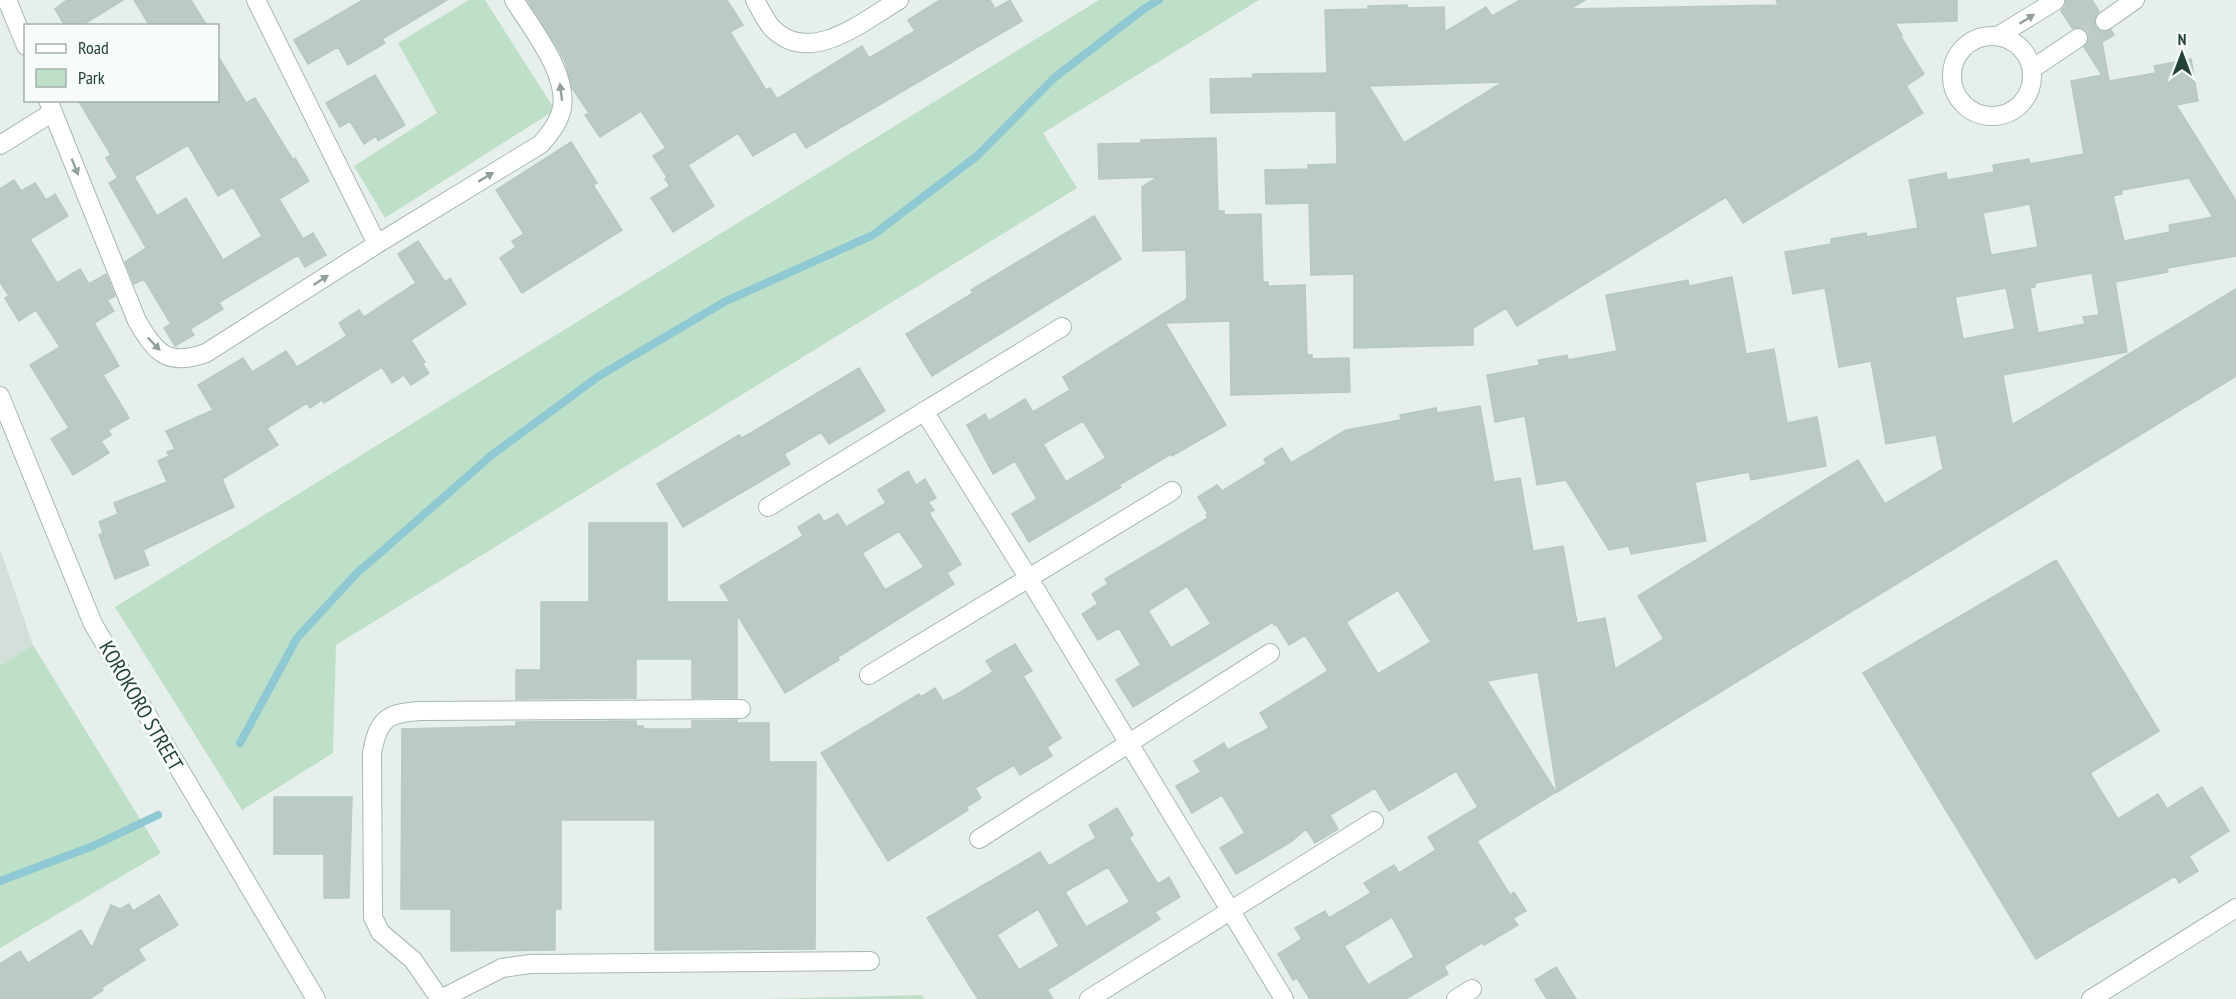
<svg xmlns="http://www.w3.org/2000/svg" width="2236" height="999" font-family="'PT Sans Narrow',sans-serif">
  <rect width="100%" height="100%" fill="#e6efeb"/>
  <!-- built -->
  <path fill="#d4dfda" d="M0,549L33,645L0,666Z"/>
  <!-- green -->
  <path fill="#bfe0c8" d="M469,0H485L555,110L385,218L354,166L437,113L398,43Z
    M1099,0H1259L1043,133L1077,188L336,645L333,753L242,810L115,607Z
    M33,645L161,853L0,948V666Z
    M922,995L925,999H760Z"/>
  <g fill="none" stroke-linecap="round" stroke-linejoin="round">
    <!-- stream -->
    <path stroke="#8ec9d4" stroke-width="8" d="M240,743L297,638L356,574L493,454L599,376L726,301L873,235L977,156L1054,78L1145,8L1159,0
      M0,881L93,846L158,815"/>
  </g>
  <!-- building -->
  <path fill="#bbcac4" stroke="#b8c9c2" stroke-width="1.5" fill-rule="evenodd" d="M67,0H123L81,26H65L55,9Z
    M134,0H191L207,26H150Z
    M363,0H447L382,39L385,43L348,65L338,47L308,64L294,40Z
    M527,0H727L743,25L730,32L766,90L770,88L777,99L862,46L869,58L915,31L908,20L940,0H990L995,9L1010,0L1022,21L806,148L795,131L753,156L738,133L688,165L714,206L673,232L651,198L670,186L665,179L667,177L653,156L666,148L641,111L600,137L585,115L589,113L572,88L565,62L557,47Z
    M1520,0H1585L1570,9L1778,5L1776,0H1957V21L1895,23L1902,35L1901,37L1924,74L1906,86L1923,113L1743,223L1726,197L1517,326L1506,308L1473,328V345L1354,348V274L1311,275L1309,203L1266,204L1265,170L1308,169V165L1337,164L1336,111L1211,113L1210,79L1253,78V74L1327,73L1325,10L1368,9V6L1407,5V8L1444,7L1445,32L1486,7L1492,16ZM1503,82L1404,143L1369,86Z
    M2066,0H2092L2099,11L2095,17L2096,27L2101,31L2111,30L2114,35L2102,42L2109,81L2156,73L2154,66L2191,59L2198,101L2176,105L2236,201V256L2167,268L2168,272L2115,282L2127,352L2003,375L2012,425L2236,289V376L1557,792L1538,672L1487,681L1556,792L1477,841L1510,895L1514,892L1526,911L1513,918L1518,925L1484,945L1482,943L1444,966L1448,974L1406,999H1310L1297,978L1293,980L1278,954L1302,939L1295,928L1325,911L1329,918L1371,893L1364,883L1394,865L1399,873L1436,850L1428,837L1478,807L1456,771L1389,811L1375,788L1330,815L1338,829L1315,843L1306,829L1291,842L1236,874L1220,848L1245,833L1222,795L1192,813L1176,786L1201,772L1194,761L1224,743L1228,750L1269,728L1260,713L1328,671L1305,635L1289,645L1276,624L1274,625L1273,622L1133,707L1116,680L1141,665L1119,628L1098,640L1082,614L1098,604L1092,594L1108,584L1105,579L1208,518L1206,515L1208,514L1198,497L1217,485L1222,491L1266,464L1264,459L1282,448L1291,463L1346,430L1401,420L1400,415L1436,408L1437,413L1480,406L1494,482L1520,478L1533,551L1563,546L1577,623L1605,618L1615,669L1664,639L1638,596L1828,478L1858,460L1885,504L1943,469L1936,435L1886,444L1871,361L1839,367L1825,288L1793,294L1785,252L1831,244V239L1866,233L1867,237L1918,228L1909,180L1946,173L1947,180L1994,172L1993,165L2029,159L2030,164L2084,154L2071,81L2102,75L2084,47L2088,42V32L2082,28H2072L2061,11L2065,6ZM2189,178L2213,217L2169,225L2170,232L2124,241L2113,196L2122,194V190ZM2030,204L2038,247L1991,255L1983,213ZM2092,273L2099,315L2083,317L2085,324L2038,333L2030,288L2035,287V283ZM2006,288L2015,329L1963,339L1955,297ZM1187,586L1211,624L1171,648L1148,611ZM1398,590L1431,642L1378,674L1346,622ZM1392,917L1414,957L1368,985L1344,946Z
    M218,56L246,103L255,98L293,160L295,158L309,181L279,199L303,239L313,233L326,255L305,267L298,255L228,297L219,303L223,309L190,329L194,335L175,346L164,328L171,324L144,279L134,284L125,262L146,248L109,183L118,178L106,158L111,155L78,100H218ZM188,145L218,196L233,187L262,236L223,260L186,198L157,216L134,177Z
    M375,75L405,125L378,141L376,136L364,144L350,121L340,127L326,103Z
    M1216,138L1218,211H1224V215L1261,214L1263,282H1268V286L1305,285L1307,355H1312V359L1349,358L1350,392L1231,395L1230,321L1165,323L1226,425L1172,456L1171,454L1119,485L1121,487L1029,542L1012,514L1037,499L1015,461L993,474L967,425L985,414L989,421L1025,399L1033,412L1070,390L1063,377L1187,299L1186,250L1143,251L1142,187L1158,177L1099,179L1098,144L1141,143V140ZM1083,421L1106,458L1066,482L1043,444Z
    M571,142L597,183L593,185L622,230L522,293L500,258L516,247L512,241L524,234L496,190Z
    M14,180L21,191L35,183L46,200L55,194L68,216L30,239L57,283L80,269L89,284L106,274L115,296L107,300L114,311L94,323L119,366L103,375L129,418L108,430L111,435L101,441L109,453L73,475L51,439L69,428L30,365L60,347L36,310L19,321L5,298L9,296L0,282V189Z
    M1094,216L1121,259L932,376L906,334L973,293L971,290Z
    M418,241L445,282L450,278L466,304L411,340L425,362L422,363L429,373L411,385L404,375L392,383L382,367L324,403L322,400L310,408L307,403L267,428L278,445L222,479L234,507L143,550L149,565L115,579L99,535L103,533L99,522L118,514L114,503L167,482L158,461L169,456L167,452L175,449L166,431L213,410L198,385L243,358L252,372L286,351L297,367L347,336L339,323L359,310L364,317L416,283L398,254Z
    M1732,277L1746,354L1774,349L1787,423L1817,417L1826,466L1751,480L1749,472L1695,482L1706,541L1631,554L1629,546L1609,550L1566,480L1537,485L1525,416L1495,422L1487,375L1540,365L1538,360L1567,355L1568,360L1617,351L1606,295L1688,280L1689,286Z
    M859,368L885,411L829,444L821,432L784,454L790,464L683,527L657,484L739,435L742,438Z
    M908,471L916,485L925,479L936,498L928,502L934,510L929,513L961,564L947,573L954,584L838,657L839,660L785,693L737,614V698H692V659H636V698L516,699V670H541V602H589V523H667V602H730L720,586L803,536L798,527L819,514L824,522L838,514L846,527L886,503L878,490ZM899,531L924,567L885,590L862,553Z
    M2056,560L2159,731L2090,773L2118,819L2158,794L2167,809L2202,787L2229,831L2189,856L2198,871L2179,883L2175,876L2036,959L1863,673Z
    M1015,644L1032,671L1023,676L1061,738L1047,747L1052,756L1020,775L1014,765L975,788L981,798L966,807L968,810L888,861L821,753L919,694L921,697L935,688L943,701L956,695L993,672L986,661Z
    M737,720V723H769V762H816L815,949L655,950V820H561V909H555V950L451,951V909H401L402,729L516,726V722L636,721V726H643V729H692V721Z
    M274,797H352L349,898H324V854H274Z
    M1117,808L1133,835L1129,838L1158,884L1169,877L1180,897L1155,912L1160,919L1047,990L1053,999H978L927,918L1040,852L1049,866L1096,838L1089,825ZM1108,867L1130,902L1086,927L1065,892ZM1038,909L1059,946L1019,970L997,935Z
    M159,895L178,925L138,949L145,960L101,988L103,990L89,999H0V964L20,951L28,963L81,930L92,948L111,905L120,909L129,904L133,911Z
    M1556,967L1576,999H1547L1535,980Z"/>
  <g fill="none" stroke-linecap="round" stroke-linejoin="round">
    <!-- street-tunnel -->
    <path stroke="#bfccc8" stroke-width="18" stroke-dasharray="18 9" stroke-linecap="butt" d="M2078,38L2105,21"/>
    <!-- street casing -->
    <g stroke="#a8b8b2" stroke-width="20">
      <path id="street" d="M7,0L26,46
        M256,0L377,244
        M755,0C760,9 765,20 772,28C810,67 863,21 899,0
        M2105,21L2135,0
        M1998,36L2055,1
        M1952 76a40 40 0 1 1 80 0a40 40 0 1 1-80 0Z
        M2032,69L2078,38
        M48,100L137,321C156,353 167,367 206,353L377,244L541,144C550,133 559,123 562,108C568,73 532,29 514,0
        M0,145L53,112
        M0,396L93,624L316,999
        M924,411L1028,577L1284,999
        M768,507L1062,327
        M869,675L1172,491
        M979,839L1270,653
        M440,999L413,960L380,932L373,917L372,753C378,720 386,713 420,711L741,709
        M441,999L502,968L530,964L870,961
        M1089,999L1374,821
        M1456,999L1472,989
        M2091,999L2236,908"/>
    </g>
    <!-- street -->
    <use href="#street" stroke="#fff" stroke-width="18"/>
  </g>
  <!-- one-way arrows -->
  <defs><path id="oneway-solid" d="M-6-.8H1V-3.2L6.5 0L1 3.2V.8H-6Z" transform="scale(1.5)"/></defs>
  <g fill="#92a09c">
    <use href="#oneway-solid" transform="translate(2027 19) rotate(-32)"/>
    <use href="#oneway-solid" transform="translate(561 92) rotate(-97)"/>
    <use href="#oneway-solid" transform="translate(75 167) rotate(68)"/>
    <use href="#oneway-solid" transform="translate(486 177) rotate(-31)"/>
    <use href="#oneway-solid" transform="translate(321 280) rotate(-33)"/>
    <use href="#oneway-solid" transform="translate(154 344) rotate(46)"/>
  </g>
  <g text-anchor="middle" stroke-width="6" stroke-linejoin="round" paint-order="stroke">
    <!-- street labels -->
    <g font-size="21" fill="#24423a" stroke="#f7fbf9">
      <text transform="translate(141 706) rotate(60)" y="7">KOROKORO STREET</text>
    </g>
  </g>
  <!-- legend -->
  <rect x="24" y="24" width="195" height="78" fill="#f7fbf9" stroke="#a3b1ad" stroke-width="1.5"/>
  <rect x="36" y="44" width="30" height="9" fill="#ffffff" stroke="#a3b1ad" stroke-width="1.5"/>
  <text x="78" y="54" font-size="18" fill="#24423a">Road</text>
  <rect x="36" y="69" width="30" height="18" fill="#bfe0c8" stroke="#a3b1ad" stroke-width="1.5"/>
  <text x="78" y="84" font-size="18" fill="#24423a">Park</text>
  <!-- north arrow -->
  <g transform="translate(2182 54)" stroke="#f7fbf9" stroke-width="4.5" paint-order="stroke">
  <path d="M0-4.5L10 22L0 15L-10 22Z" fill="#24423a"/>
  <text y="-9" font-size="16" font-weight="bold" text-anchor="middle" fill="#24423a">N</text>
  </g>
</svg>
